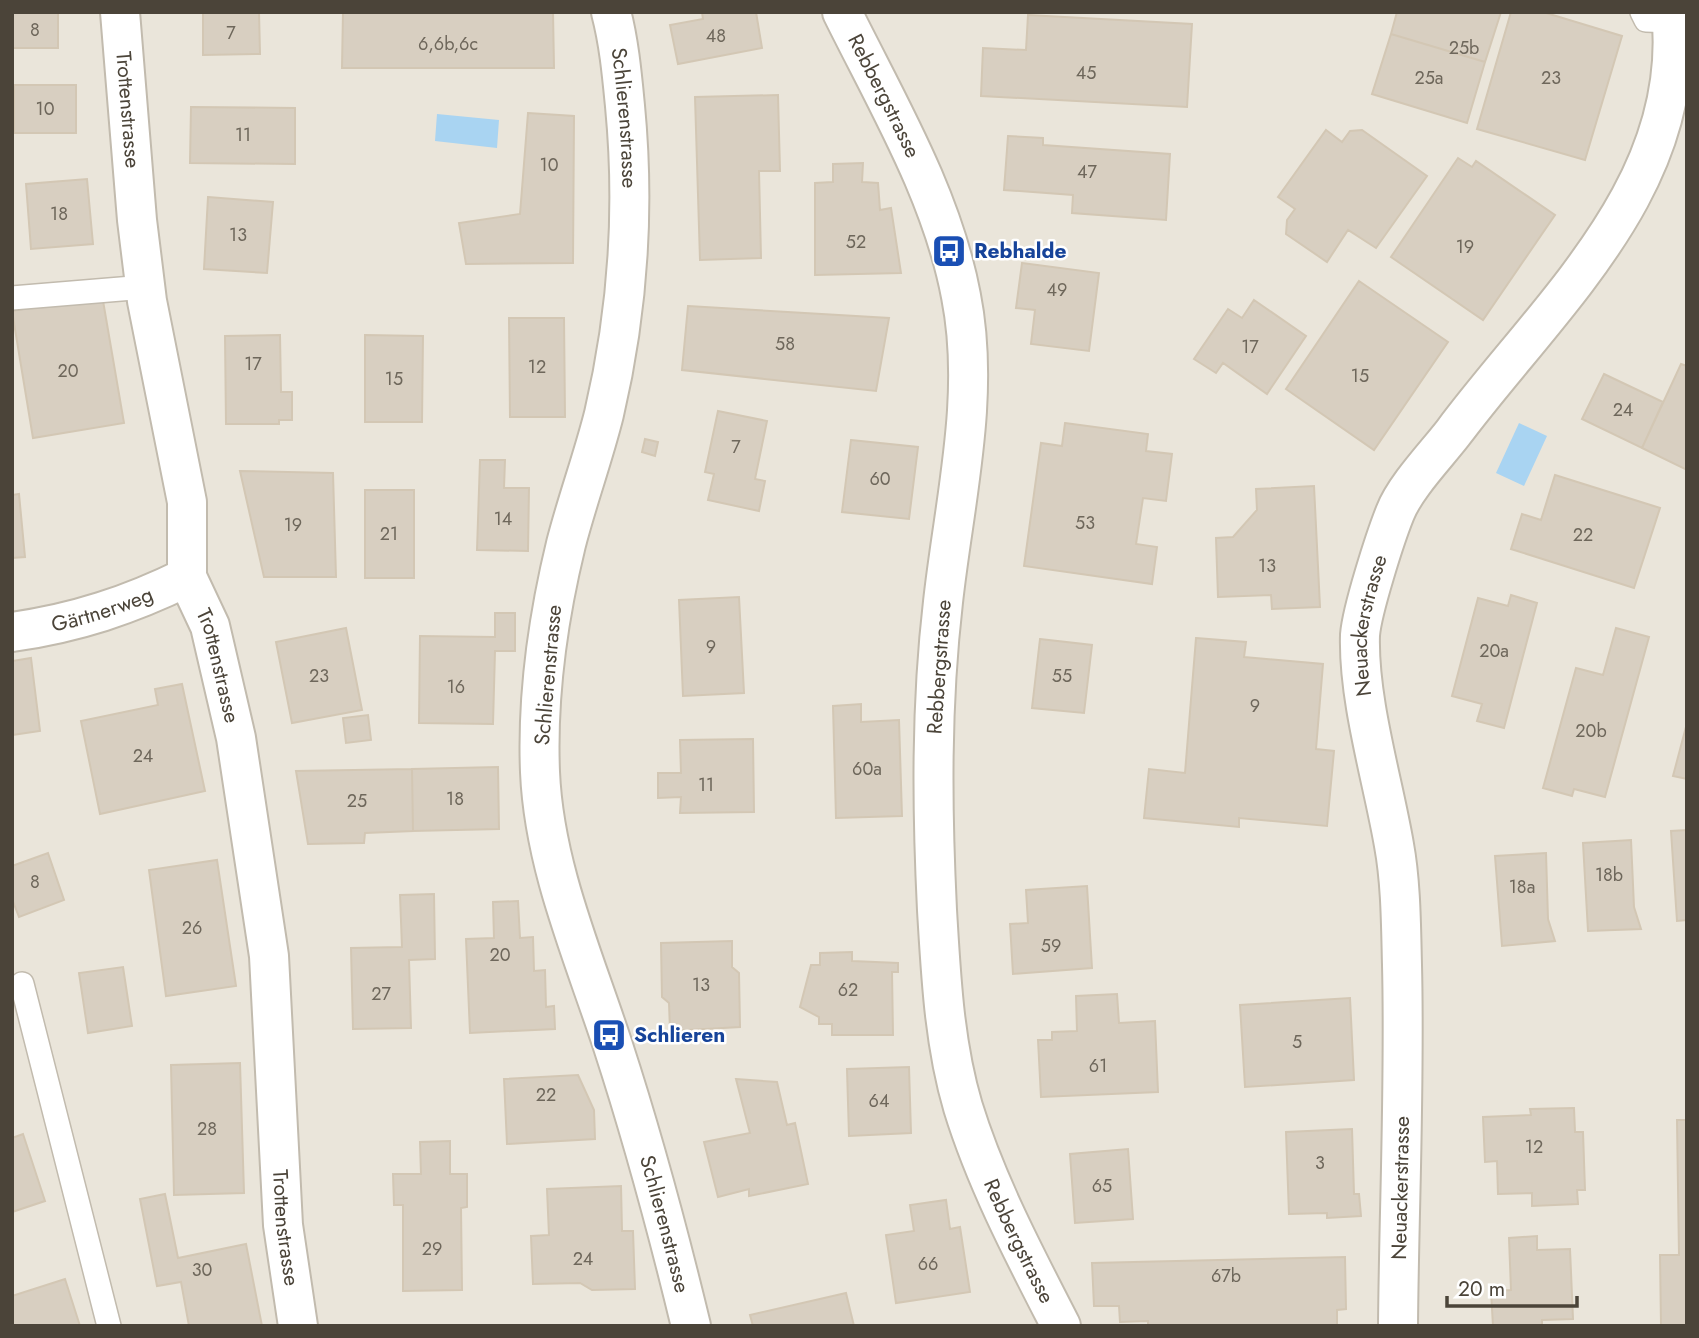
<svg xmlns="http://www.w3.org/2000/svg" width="1699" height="1338" font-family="Jost,sans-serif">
  <rect width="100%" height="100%" fill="#f6f3ec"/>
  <!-- residential -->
  <path fill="#eae5da" d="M12,12H1687V1326H12Z"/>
  <!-- water -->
  <path fill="#a9d4f2" d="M437,114L499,120L497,148L435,141Z
    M1519,423L1547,436L1524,486L1496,473Z"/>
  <!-- building -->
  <path fill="#d8cfc1" stroke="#d3c7b4" stroke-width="2" d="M13,12H58V48H13Z
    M203,12H259L260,54L203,55Z
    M343,12H553L554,68H342Z
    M702,12H756L762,48L678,64L670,25L703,19Z
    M1397,12H1501L1485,62L1391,34Z
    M1511,12H1543L1622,36L1585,160L1477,129Z
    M1028,15L1192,24L1187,107L981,96L983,48L1026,50Z
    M1391,34L1485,62L1467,123L1372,94Z
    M14,85H76V133H14Z
    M778,95L780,171H759L761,258L700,260L695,97Z
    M191,107L295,108V164L190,163Z
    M528,113L574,116L573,263L466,264L459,223L520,214Z
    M1326,130L1342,142L1350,131L1362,130L1427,176L1376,248L1348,230L1327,262L1286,234L1287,220L1295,209L1278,197Z
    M1008,136L1043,138V145L1170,154L1166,220L1072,213L1073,195L1004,190Z
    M1458,158L1472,167L1476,161L1555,215L1483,320L1391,257Z
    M863,163L862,182L878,183L880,210L891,208L901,273L815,275V183L833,182V164Z
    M87,179L93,244L31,249L26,184Z
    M208,197L273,202L267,273L204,269Z
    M1022,263L1099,273L1089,351L1031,344L1035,310L1016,308Z
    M1359,281L1448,342L1374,450L1286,389Z
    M102,295L124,423L33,438L12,311Z
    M1254,300L1306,336L1267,394L1223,363L1216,373L1194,359L1228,309L1242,318Z
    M688,306L889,318L876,391L682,370Z
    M509,318H564L565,417H510Z
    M280,335L281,392H292V420H279V424H226L225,336Z
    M365,335L423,336L422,422H365Z
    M1681,364L1687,366V470L1642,448Z
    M1604,374L1663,402L1642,448L1582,419Z
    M718,411L767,421L755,479L765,481L759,511L708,500L714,474L705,472Z
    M1065,423L1148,434L1146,451L1172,454L1166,501L1143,498L1136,544L1157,547L1152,584L1024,566L1041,443L1062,446Z
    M645,439L658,442L655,456L642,452Z
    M851,440L918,447L909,519L842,512Z
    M480,460H505L504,488H529L528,551L477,550Z
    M240,471L333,473L336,577H264Z
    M1555,475L1660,508L1634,588L1511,549L1522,514L1541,520Z
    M1314,486L1320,607L1272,609L1271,595L1218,597L1216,538L1233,537L1257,510L1256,489Z
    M365,490H414V578H365Z
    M19,494L25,557L12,558V495Z
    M1511,595L1537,603L1504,728L1477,721L1482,704L1452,696L1478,598L1508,606Z
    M739,597L744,693L683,696L679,600Z
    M495,613H515V651H495L493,724L419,723L420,636L495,637Z
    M346,628L362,710L292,723L276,642Z
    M1616,628L1649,637L1605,797L1574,789L1572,796L1543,788L1576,668L1603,675Z
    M1196,638L1246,642L1244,657L1323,664L1316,749L1334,751L1327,826L1239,818V827L1144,818L1149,769L1185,773Z
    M1040,639L1092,645L1084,713L1032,708Z
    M31,658L40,731L12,735V661Z
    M182,684L205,791L100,814L81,721L158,705L155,689Z
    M861,704V722L899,720L902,816L836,818L833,706Z
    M368,715L371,740L346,743L343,718Z
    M1687,723V779L1673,776Z
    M753,739L754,812L680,813L681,797L658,798V773H681L680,740Z
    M498,767L499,829L413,831L412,769Z
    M412,769L413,831L365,833L364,843L308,844L296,771Z
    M1687,830V920L1677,921L1671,831Z
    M1631,840L1634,907L1641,929L1588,931L1583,843Z
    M48,853L64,900L19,917L12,899V866Z
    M1546,853L1548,919L1555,941L1502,946L1495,856Z
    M217,860L236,986L166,996L149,870Z
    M1087,886L1092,968L1013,974L1010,924L1028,923L1026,890Z
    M434,894L435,959L409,960L411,1028L353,1029L351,948L402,947L400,895Z
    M518,901L520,938L533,937L534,971L545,970L546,1007L554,1006L555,1029L470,1033L466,939L494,938L493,902Z
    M732,941V967L739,973L740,1027L670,1031L669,1003L662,997L661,943Z
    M852,952V961L898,963V972H892L893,1035H832V1024H819V1017L800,1007L811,965H820V953Z
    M123,967L132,1026L88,1033L79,973Z
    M1117,994L1119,1023L1155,1021L1158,1092L1041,1097L1038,1040H1052V1032L1077,1031L1076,996Z
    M1350,998L1354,1080L1245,1087L1240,1005Z
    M240,1063L244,1193L174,1195L171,1065Z
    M909,1067L911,1133L849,1136L847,1069Z
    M578,1075L594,1110L595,1139L507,1144L504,1079Z
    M736,1079L777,1082L787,1125L795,1123L808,1184L749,1196V1189L718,1197L704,1142L750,1133Z
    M1574,1108L1575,1132H1583L1585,1190H1577L1578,1204L1532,1206V1193L1498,1194L1497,1161L1485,1162L1483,1117L1531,1115L1530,1109Z
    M1677,1120H1687V1325H1661L1660,1255H1679Z
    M1352,1129L1354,1194H1359L1361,1216L1327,1218V1213L1289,1214L1286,1132Z
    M23,1134L45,1201L12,1212V1138Z
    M450,1141V1174H467V1207L461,1208L462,1290L403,1291V1205H394L393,1174H421L420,1142Z
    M1128,1149L1133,1219L1075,1223L1070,1154Z
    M621,1186L622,1231H633L635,1289L592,1290L580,1283L533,1284L531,1236L549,1235L547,1189Z
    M165,1194L178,1258L246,1244L262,1326H189L181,1282L157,1286L140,1199Z
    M946,1200L950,1229L960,1227L970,1292L896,1303L886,1235L914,1231L910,1205Z
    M1537,1236V1250L1570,1249L1573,1319L1542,1320V1326H1493L1491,1291L1511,1290L1509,1238Z
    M1345,1257L1346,1309L1337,1310V1326H1148V1321L1120,1322L1119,1306H1094L1092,1263Z
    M65,1279L80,1326H12V1296Z
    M846,1293L854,1326H753L750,1315Z"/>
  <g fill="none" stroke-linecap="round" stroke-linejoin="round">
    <!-- service casing -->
    <g stroke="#c2bbae" stroke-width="26">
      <path id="service" d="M1642,12L1646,20L1672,21
        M12,298L145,287
        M22,984L109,1326"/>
    </g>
    <!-- minor casing -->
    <g stroke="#c2bbae" stroke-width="42">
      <g id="minor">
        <path id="s1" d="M120,12L137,220L147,301L187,502V577L210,626L236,738L269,956L283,1225L298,1326"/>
        <path id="s2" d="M611,12C619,42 622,75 625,106C635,210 628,312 604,414C593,458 577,501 566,544C548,618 537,696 540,772C544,867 584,957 613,1046C643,1138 668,1231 691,1326"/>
        <path id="s3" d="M842,12C887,103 942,195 961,296C981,397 954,502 943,602C931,705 932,807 937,910C941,976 944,1043 963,1107C986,1182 1025,1256 1061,1326"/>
        <path id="s4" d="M12,632C76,623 130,605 187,577"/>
        <path id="s5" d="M1398,1326C1399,1206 1405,1085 1402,965C1401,926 1401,883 1394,845C1383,781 1358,700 1360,635C1362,610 1385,538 1395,513C1405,487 1436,455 1453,433C1547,307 1690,185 1671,12"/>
      </g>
    </g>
    <!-- service -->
    <use href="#service" stroke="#fff" stroke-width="23"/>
    <!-- minor -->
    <use href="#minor" stroke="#fff" stroke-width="38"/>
  </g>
  <!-- icons -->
  <defs>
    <g id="bus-square" transform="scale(1.75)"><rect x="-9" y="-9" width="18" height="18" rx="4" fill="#1a4fb4" stroke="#fff"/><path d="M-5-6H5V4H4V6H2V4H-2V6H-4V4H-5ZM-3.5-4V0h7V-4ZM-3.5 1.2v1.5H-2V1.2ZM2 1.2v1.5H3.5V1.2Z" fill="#fff"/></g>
  </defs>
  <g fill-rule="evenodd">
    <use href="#bus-square" x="949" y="251"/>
    <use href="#bus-square" x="609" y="1035"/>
  </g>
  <g text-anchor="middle" stroke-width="5" stroke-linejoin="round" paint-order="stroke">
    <!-- number labels -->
    <g font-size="18" fill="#6e675b">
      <text x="35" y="36">8</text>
      <text x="231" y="39">7</text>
      <text x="716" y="42">48</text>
      <text x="448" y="50">6,6b,6c</text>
      <text x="1464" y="54">25b</text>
      <text x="1086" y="79">45</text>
      <text x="1429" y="84">25a</text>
      <text x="1551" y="84">23</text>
      <text x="45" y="115">10</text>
      <text x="243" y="141">11</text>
      <text x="549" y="171">10</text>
      <text x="1087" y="178">47</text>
      <text x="59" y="220">18</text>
      <text x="238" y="241">13</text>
      <text x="856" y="248">52</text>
      <text x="1465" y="253">19</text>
      <text x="1057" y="296">49</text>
      <text x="785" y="350">58</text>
      <text x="1250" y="353">17</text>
      <text x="253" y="370">17</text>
      <text x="537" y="373">12</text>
      <text x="68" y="377">20</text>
      <text x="1360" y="382">15</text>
      <text x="394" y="385">15</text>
      <text x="1623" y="416">24</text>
      <text x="736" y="453">7</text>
      <text x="880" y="485">60</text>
      <text x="503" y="525">14</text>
      <text x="1085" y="529">53</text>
      <text x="293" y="531">19</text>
      <text x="389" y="540">21</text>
      <text x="1583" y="541">22</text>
      <text x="1267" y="572">13</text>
      <text x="711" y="653">9</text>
      <text x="1494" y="657">20a</text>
      <text x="319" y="682">23</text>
      <text x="1062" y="682">55</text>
      <text x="456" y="693">16</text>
      <text x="1255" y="712">9</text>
      <text x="1591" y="737">20b</text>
      <text x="143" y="762">24</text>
      <text x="867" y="775">60a</text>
      <text x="706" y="791">11</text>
      <text x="455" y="805">18</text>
      <text x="357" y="807">25</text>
      <text x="1609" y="881">18b</text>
      <text x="35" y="888">8</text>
      <text x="1522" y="893">18a</text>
      <text x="192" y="934">26</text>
      <text x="1051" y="952">59</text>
      <text x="500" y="961">20</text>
      <text x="701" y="991">13</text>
      <text x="848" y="996">62</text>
      <text x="381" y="1000">27</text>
      <text x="1297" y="1048">5</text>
      <text x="1098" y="1072">61</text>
      <text x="546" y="1101">22</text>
      <text x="879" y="1107">64</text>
      <text x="207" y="1135">28</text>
      <text x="1534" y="1153">12</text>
      <text x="1320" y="1169">3</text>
      <text x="1102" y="1192">65</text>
      <text x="432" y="1255">29</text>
      <text x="583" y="1265">24</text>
      <text x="928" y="1270">66</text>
      <text x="202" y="1276">30</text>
      <text x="1226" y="1282">67b</text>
    </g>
    <!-- street labels -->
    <g font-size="21" fill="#4b4439" stroke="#fff">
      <text dy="7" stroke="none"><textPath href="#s3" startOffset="94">Rebbergstrasse</textPath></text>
      <text dy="7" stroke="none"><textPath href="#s1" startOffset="98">Trottenstrasse</textPath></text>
      <text dy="7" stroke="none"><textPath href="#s2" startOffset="107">Schlierenstrasse</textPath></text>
      <text dy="7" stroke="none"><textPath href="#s4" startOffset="93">Gärtnerweg</textPath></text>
      <text dy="7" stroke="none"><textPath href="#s5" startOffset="705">Neuackerstrasse</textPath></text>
      <text dy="7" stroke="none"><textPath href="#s1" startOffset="665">Trottenstrasse</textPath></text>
      <text transform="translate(939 667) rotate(-86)" y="7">Rebbergstrasse</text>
      <text transform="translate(548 675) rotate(-85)" y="7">Schlierenstrasse</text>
      <text dy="7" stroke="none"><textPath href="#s5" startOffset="138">Neuackerstrasse</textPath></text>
      <text dy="7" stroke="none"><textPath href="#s2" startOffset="1241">Schlierenstrasse</textPath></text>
      <text dy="7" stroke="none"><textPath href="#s1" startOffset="1232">Trottenstrasse</textPath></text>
      <text dy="7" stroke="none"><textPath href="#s3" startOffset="1270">Rebbergstrasse</textPath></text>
    </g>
    <!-- transit labels -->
    <g font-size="21" font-weight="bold" fill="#164399" stroke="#fff" text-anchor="start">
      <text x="974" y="258">Rebhalde</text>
      <text x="634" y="1042">Schlieren</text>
    </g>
  </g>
  <!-- border -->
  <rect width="1699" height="1338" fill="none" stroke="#4b4439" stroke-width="28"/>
  <!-- scale -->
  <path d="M1447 1296v10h130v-10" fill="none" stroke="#4b4439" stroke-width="3.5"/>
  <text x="1458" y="1296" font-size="21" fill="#4b4439" stroke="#ffffff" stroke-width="5" paint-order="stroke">20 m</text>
</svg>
